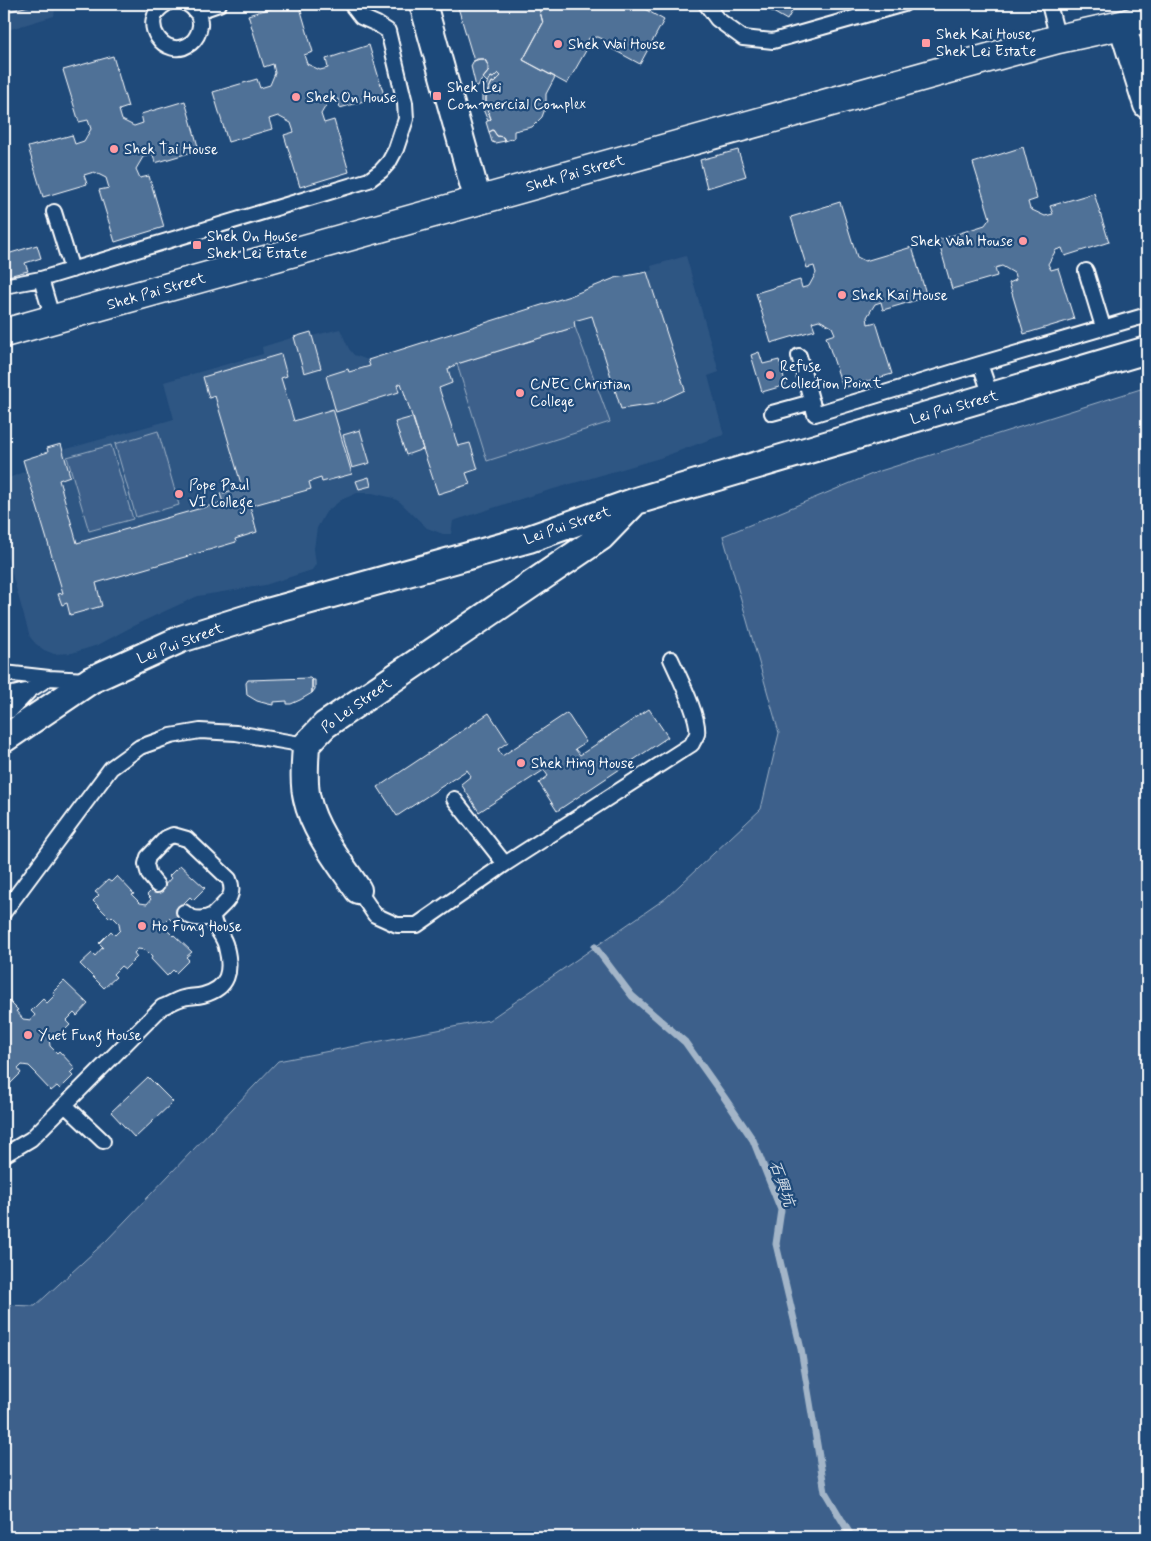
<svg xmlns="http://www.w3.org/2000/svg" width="1151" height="1541" font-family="Mynerve,'LXGW WenKai TC',sans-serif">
  <rect width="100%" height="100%" fill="#1f4a7a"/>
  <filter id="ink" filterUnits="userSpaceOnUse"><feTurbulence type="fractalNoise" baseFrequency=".02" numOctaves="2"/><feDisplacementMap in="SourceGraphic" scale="10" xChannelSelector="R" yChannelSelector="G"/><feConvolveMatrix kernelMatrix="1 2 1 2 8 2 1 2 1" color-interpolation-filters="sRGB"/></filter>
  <g filter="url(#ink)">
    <!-- built -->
    <path fill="#2e5683" d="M4,4H56L54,16L4,31Z
      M686,256L719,372L708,376L724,435L711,439L660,458L533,495L453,521L451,534H443L427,528L400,502L393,498L372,493H357L341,500L326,512L317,528L314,549L316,564L312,570L265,585L198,596L139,623L98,645L72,653L54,654L44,650L36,644L30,637L4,546V480L26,471L23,460L48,452L47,448L61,444L63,450L174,419L164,382L263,354L262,347L311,332L312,336L340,329L349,349L354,355L368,360L570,296L615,278L647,272L652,270L651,266Z"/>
    <!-- green -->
    <path fill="#3c618b" stroke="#9eb0c5" d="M575,327L610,422L487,461L457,364Z
      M1147,387V1537H4V1305L35,1306L106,1241L278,1061L489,1020L666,898L761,809L779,733L723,536L877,472Z
      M158,431L179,505L136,517L115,444Z
      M111,445L133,519L89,531L67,457Z"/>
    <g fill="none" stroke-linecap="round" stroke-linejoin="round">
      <!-- stream -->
      <path stroke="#a3b5c8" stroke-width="7" d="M595,947L632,996L685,1042L724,1097L753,1140L781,1210L776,1244L801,1349L825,1492L850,1534"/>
    </g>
    <!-- building -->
    <path fill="#507197" stroke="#fff" d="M4,4H35L4,13Z
      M285,4H299L313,52L304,55L307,64L320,70L328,68L326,59L369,45L384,95L340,108L338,99L328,102L321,114L324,123L334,120L349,172L300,187L284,135L294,132L291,123L278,116L269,119L272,129L228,142L213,92L257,79L260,88L270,85L275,73L273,64L264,67L248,15Z
      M457,4H531L539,8L543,23L523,60L555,77L546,94V106L542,117L532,127L514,131V138L505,141L503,137L497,136L493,130L489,132L486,122L491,119L486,106V95L492,82L494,83L501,76L498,73L493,78L491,77L487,82L483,78L488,72V65L484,59H480L474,61Z
      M531,4H636L664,20L640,64L603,44L605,40L598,37L589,38L585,45L588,47L567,84L523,60L543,23L539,8Z
      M759,4H796L787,20Z
      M113,56L128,107L119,110L122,120L134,126L143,123L141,114L185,101L199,150L155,163L153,154L143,157L136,169L140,178L149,176L164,227L115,242L99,190L109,188L106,178L94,172L84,175L87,184L43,197L28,147L72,135L75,144L84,141L91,129L88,120L79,122L63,70Z
      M477,59H484L486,61L489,68L488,72L481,81L478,87H476L471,66L473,62Z
      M498,73L501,76L494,83L492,82L486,95V106L491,119L488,121L482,107V92L491,77L493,78Z
      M493,130L497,136L503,137L505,141L495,143L492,142L489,132Z
      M1023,147L1037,199L1028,202L1030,209L1045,216L1053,214L1050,206L1094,193L1109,242L1065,256L1062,248L1056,250L1048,264L1051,270L1058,268L1074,319L1024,334L1009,283L1016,280L1014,273L1002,266L995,268L997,276L952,289L938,240L985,225L990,218L973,163Z
      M738,150L746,176L707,188L700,160Z
      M840,202L857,257L865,261L912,247L927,297L883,310L881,302L875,304L867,317L868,324L876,322L892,374L843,388L826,337L835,334L832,327L819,320L812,322L815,330L771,343L756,293L800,280L802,288L809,286L816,273L814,266L807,268L791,217Z
      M37,245L41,258L25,263L28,271L4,277V255Z
      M647,272L685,390L655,404L621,409L592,316L574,321L575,327L457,364L448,369L452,383L439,388L458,446L470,443L478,469L466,473L470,484L438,494L401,383L397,385L399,392L336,412L326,376L348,369L349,372L370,366L368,360L570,296L615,278Z
      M311,332L321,368L304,373L294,337Z
      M759,352L763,364L779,360L786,385L762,392L751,355Z
      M281,354L287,376L281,378L294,421L333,409L352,474L322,482L321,478L309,482L311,489L250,506L257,532L235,539L236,542L96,583L102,606L70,615L67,603L62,605L58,594L63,593L23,460L48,452L47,448L61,444L70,476L59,480L77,543L223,502L220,494L242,487L215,396L209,398L203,377Z
      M413,417L423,449L406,455L395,422Z
      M360,430L370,463L352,468L343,435Z
      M369,477L371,486L359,489L356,481Z
      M310,678L312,680V693L300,700L291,704H287V701L273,702V705L268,704L257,701L247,695L246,683L248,680Z
      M312,680H315V689L312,693Z
      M649,709L668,737L557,811L539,783L548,776L544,770L479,812L461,784L471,776L467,770L397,816L378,787L489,713L508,742L498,749L502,756L567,713L586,742L575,749L580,755Z
      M180,865L205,888L193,900L190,897L182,905L186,909L173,922L169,918L165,922V928L173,936L174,935L192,952L186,957L189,960L176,973L173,970L167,976L151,959L152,957L145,950L138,949L134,953L137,957L125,969L121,966L113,974L116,977L104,988L80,964L92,953L95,956L103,947L99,943L111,931L115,935L120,930L119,923L112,916L110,918L93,901L99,895L95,892L108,880L111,882L117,876L134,894L132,895L140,903L147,904L151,899L147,895L159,883L163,887L171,878L169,876Z
      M64,981L88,1004L77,1016L74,1013L66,1021L70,1025L58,1037L53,1033L49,1038L50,1046L57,1053L59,1051L75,1068L70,1073L73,1076L60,1089L57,1086L51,1091L35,1074L36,1073L29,1066L22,1065L18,1069L21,1073L9,1085L5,1081L4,1083V996L18,1010L16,1011L23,1019L31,1020L35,1015L31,1011L43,999L47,1003L55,995L53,992Z
      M148,1077L173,1102L135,1138L111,1112Z"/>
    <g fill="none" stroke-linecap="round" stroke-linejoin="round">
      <!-- lane casing -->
      <g stroke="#fff" stroke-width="18">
        <path id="lane" d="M166,4C136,20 165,63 191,43C196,39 199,33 200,26C201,17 195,8 187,4
          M706,4L717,19L743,38L773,41L904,4
          M1049,4L1058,39
          M196,12L219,4
          M54,212L72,270
          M1086,271L1103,327
          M41,279L53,320
          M4,286L41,279L369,180L381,171L389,162L396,149L406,119L405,103L388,31L377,24L361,17L351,4
          M799,356L815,414L980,364L1144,316
          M980,364L991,396
          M772,413L812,402
          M4,673L49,678L88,680
          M4,696L30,690
          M4,712L11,710L30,690L49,678
          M454,799L505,864
          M358,890L375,915L397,925H417L505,864L692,744C693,741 696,737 697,734C700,717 678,675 671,659
          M4,912L111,768L140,747L171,736L200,731L236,733L306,745
          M184,912C192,920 203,920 213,915
          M65,1105L103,1141
          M4,1155L31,1139L162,1007C168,1005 174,1001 180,999C187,996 195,997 203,995C229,988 232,971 226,947C223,933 213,930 213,915C224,903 237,897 229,879L187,839L173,835L166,838L148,857L146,864L149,875L157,885"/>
      </g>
      <!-- street casing -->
      <g stroke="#fff" stroke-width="30">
        <path id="street" d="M423,4L478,201
          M1122,25L1147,105
          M4,739L91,680L181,639L264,613L529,539L636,501L1147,350
          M358,890C340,863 314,831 307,799C303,782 305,763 306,745L325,725L601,537L632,505"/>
      </g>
      <!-- secondary casing -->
      <g stroke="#fff" stroke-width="31">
        <path id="secondary" d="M4,333L1010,52L1058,39L1122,25L1147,17"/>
      </g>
      <!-- lane -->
      <use href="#lane" stroke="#1f4a7a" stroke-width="14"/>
      <!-- street -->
      <use href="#street" stroke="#1f4a7a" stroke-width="26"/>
      <!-- secondary -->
      <use href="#secondary" stroke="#1f4a7a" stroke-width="28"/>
    </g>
  </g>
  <!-- markers -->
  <g fill="#ff9aa2" stroke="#1f4a7a" stroke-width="2">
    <rect x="921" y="38" width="10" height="10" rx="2.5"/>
    <circle cx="558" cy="44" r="5"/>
    <rect x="432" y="91" width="10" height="10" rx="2.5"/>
    <circle cx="296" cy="97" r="5"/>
    <circle cx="114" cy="149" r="5"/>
    <circle cx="1023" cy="241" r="5"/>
    <rect x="192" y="240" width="10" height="10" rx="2.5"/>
    <circle cx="842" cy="295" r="5"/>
    <circle cx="770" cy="375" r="5"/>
    <circle cx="520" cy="393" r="5"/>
    <circle cx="179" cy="494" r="5"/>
    <circle cx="521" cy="763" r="5"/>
    <circle cx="142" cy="926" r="5"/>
    <circle cx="28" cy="1035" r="5"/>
  </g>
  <g text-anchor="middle" stroke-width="4.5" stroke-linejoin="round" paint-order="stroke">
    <!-- poi labels -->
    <g font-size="15" fill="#fff" stroke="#1f4a7a" text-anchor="start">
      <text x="936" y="39">Shek Kai House,<tspan x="936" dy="17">Shek Lei Estate</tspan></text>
      <text x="568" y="49">Shek Wai House</text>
      <text x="447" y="92">Shek Lei<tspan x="447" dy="17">Commercial Complex</tspan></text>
      <text x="306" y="102">Shek On House</text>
      <text x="124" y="154">Shek Tai House</text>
      <text x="207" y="241">Shek On House<tspan x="207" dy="17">Shek Lei Estate</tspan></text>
      <text x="1013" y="246" text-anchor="end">Shek Wah House</text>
      <text x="852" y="300">Shek Kai House</text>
      <text x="780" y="371">Refuse<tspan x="780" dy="17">Collection Point</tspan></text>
      <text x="530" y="389">CNEC Christian<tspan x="530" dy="17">College</tspan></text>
      <text x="189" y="490">Pope Paul<tspan x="189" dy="17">VI College</tspan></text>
      <text x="531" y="768">Shek Hing House</text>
      <text x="152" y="931">Ho Fung House</text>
      <text x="38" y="1040">Yuet Fung House</text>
    </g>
    <!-- street labels -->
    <g font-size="15" fill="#fff" stroke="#1f4a7a">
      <text transform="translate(575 173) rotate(-16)" y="5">Shek Pai Street</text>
      <text transform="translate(156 291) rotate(-16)" y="5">Shek Pai Street</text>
      <text transform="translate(954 407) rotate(-16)" y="5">Lei Pui Street</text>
      <text transform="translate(567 525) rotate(-19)" y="5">Lei Pui Street</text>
      <text transform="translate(180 643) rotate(-21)" y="5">Lei Pui Street</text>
      <text transform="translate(356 705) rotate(-36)" y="5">Po Lei Street</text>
    </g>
    <!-- water labels -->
    <g font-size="16" font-style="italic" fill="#d8e0e8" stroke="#1f4a7a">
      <text transform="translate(783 1183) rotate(71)" y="6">石興坑</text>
    </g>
  </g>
  <!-- margin -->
  <rect width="1151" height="1541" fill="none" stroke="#1f4a7a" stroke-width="20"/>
  <rect x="10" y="10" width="1131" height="1521" fill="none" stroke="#fff" stroke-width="2" filter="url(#ink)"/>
</svg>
